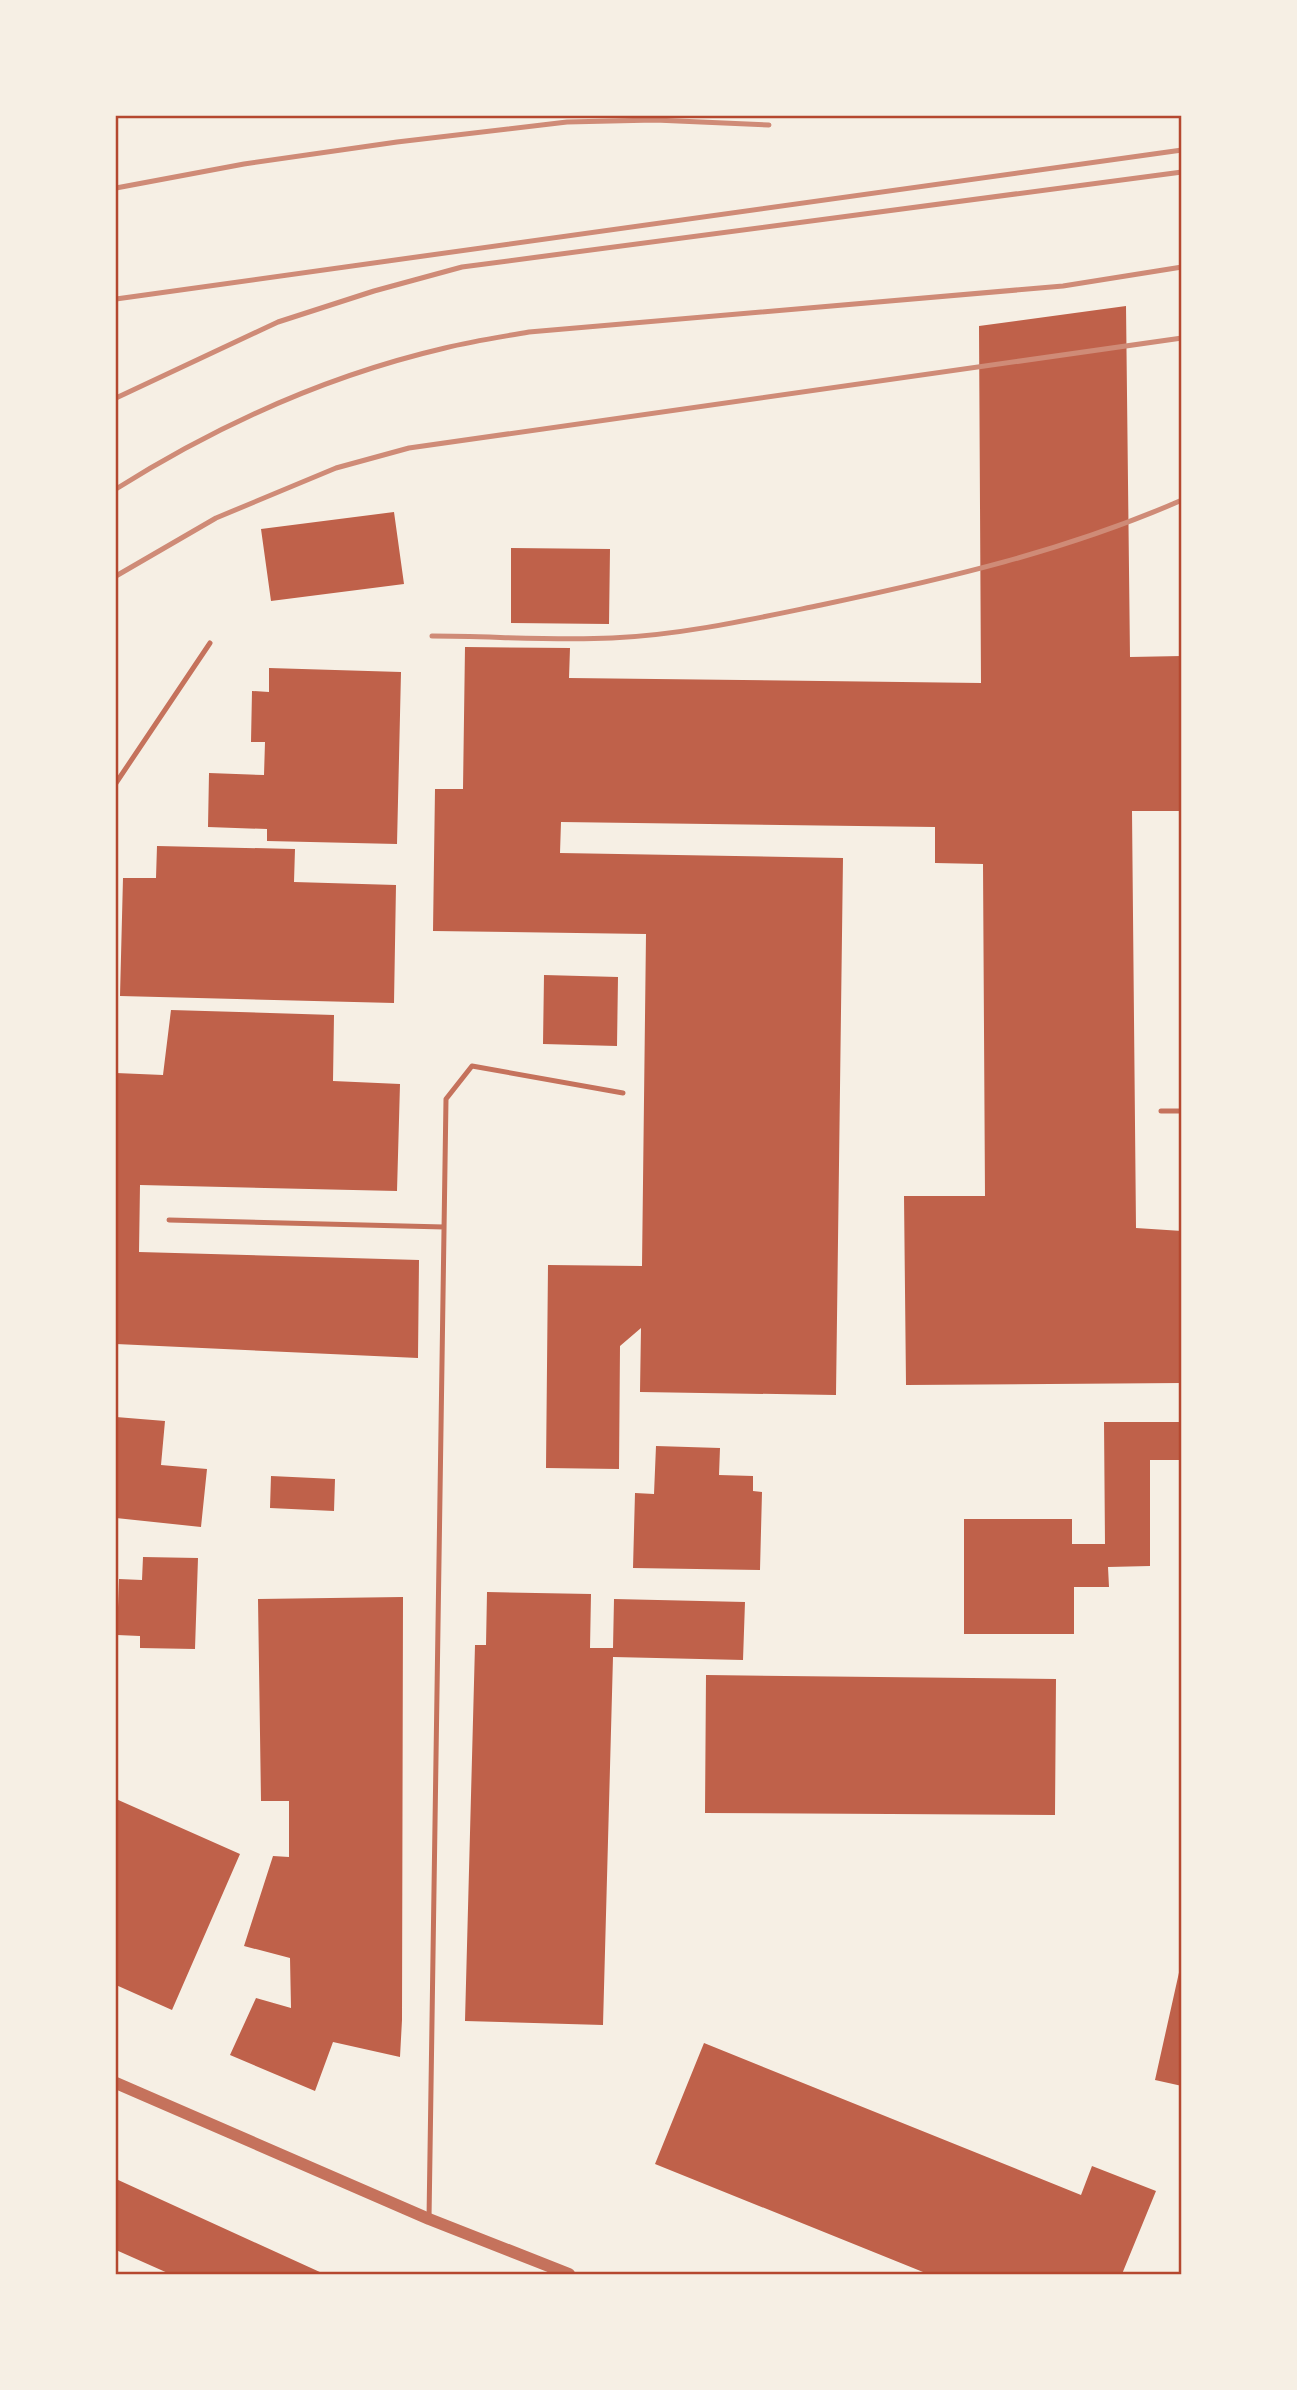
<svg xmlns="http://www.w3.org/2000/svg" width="1297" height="2390" font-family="'IBM Plex Sans',sans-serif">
  <rect width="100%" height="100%" fill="#f6efe4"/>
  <!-- building -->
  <path fill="#bf614a" d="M1126,306L1130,657L1182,656V811H1132L1136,1228L1182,1231V1383L906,1385L904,1196H985L983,864L935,863V827L561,822L560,853L843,858L836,1395L640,1392L641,1328L620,1346L619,1469L546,1468L548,1265L642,1266L646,934L433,931L435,789H463L465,647L570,648L569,678L981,683L979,326Z
    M394,512L404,584L271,601L261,529Z
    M511,548L610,549L609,624L511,623Z
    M269,668L401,672L397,844L267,841V829L208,827L209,773L264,775L265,742H251L252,691L269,692Z
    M157,846L295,849L294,882L396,885L394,1003L120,996L123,878H156Z
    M544,975L618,977L617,1046L543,1044Z
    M171,1010L334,1015L333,1081L400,1084L397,1191L140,1185L139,1252L419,1260L418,1358L116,1344V1073L163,1075Z
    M116,1417L165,1421L161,1465L207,1469L201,1527L116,1518Z
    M1104,1422H1180L1181,1460H1150V1566L1108,1567L1109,1587H1074V1634H964V1519H1072V1544H1105Z
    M656,1446L720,1448L719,1475L753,1476V1491L762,1492L760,1570L633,1568L635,1493L654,1494Z
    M271,1476L335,1479L334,1511L270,1508Z
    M143,1557L198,1558L195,1649L140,1648V1636L117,1635L119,1579L142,1580Z
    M487,1592L591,1594L590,1648H613L614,1599L745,1602L743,1660L613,1657L603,2025L465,2021L475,1645H486Z
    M403,1597L402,2020L400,2057L333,2042L315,2091L230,2055L256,1998L291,2008L290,1958L244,1946L273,1856L289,1857V1801H261L258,1599Z
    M706,1675L1056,1679L1055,1815L705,1813Z
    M116,1799L240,1854L172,2010L116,1985Z
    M1180,1968H1182V2086L1155,2080Z
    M704,2043L1081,2195L1092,2166L1156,2191L1122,2274H928L655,2164Z
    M116,2179L322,2273L321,2274H170L116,2250Z"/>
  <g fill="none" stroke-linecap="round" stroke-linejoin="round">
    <!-- service -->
    <path stroke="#c5725c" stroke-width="5" d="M116,783L210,643
      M1161,1111H1182
      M169,1220L444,1227
      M429,2219L446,1099L472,1066L623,1093"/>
    <!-- tertiary -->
    <path stroke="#c5725c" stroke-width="12" d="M116,2083L429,2219L569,2274"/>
    <!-- rail -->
    <path stroke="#cf8b77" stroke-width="5" d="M116,188L244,164L397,142L567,122L655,120L769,125
      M116,299L1182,150
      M116,398L278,322L374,291L462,267L1182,172
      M116,489C216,426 329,375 445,348C473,341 501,337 529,332L1063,286L1182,267
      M116,576L216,518L336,468L409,448L1182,338
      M432,636C491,636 552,641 612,638C682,635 753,619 821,605C944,579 1066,551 1182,500"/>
  </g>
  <!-- border -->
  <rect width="1297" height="2390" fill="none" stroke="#f6efe4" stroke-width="234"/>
  <rect x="117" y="117" width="1063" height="2156" fill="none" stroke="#b5482f" stroke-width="2.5"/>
</svg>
